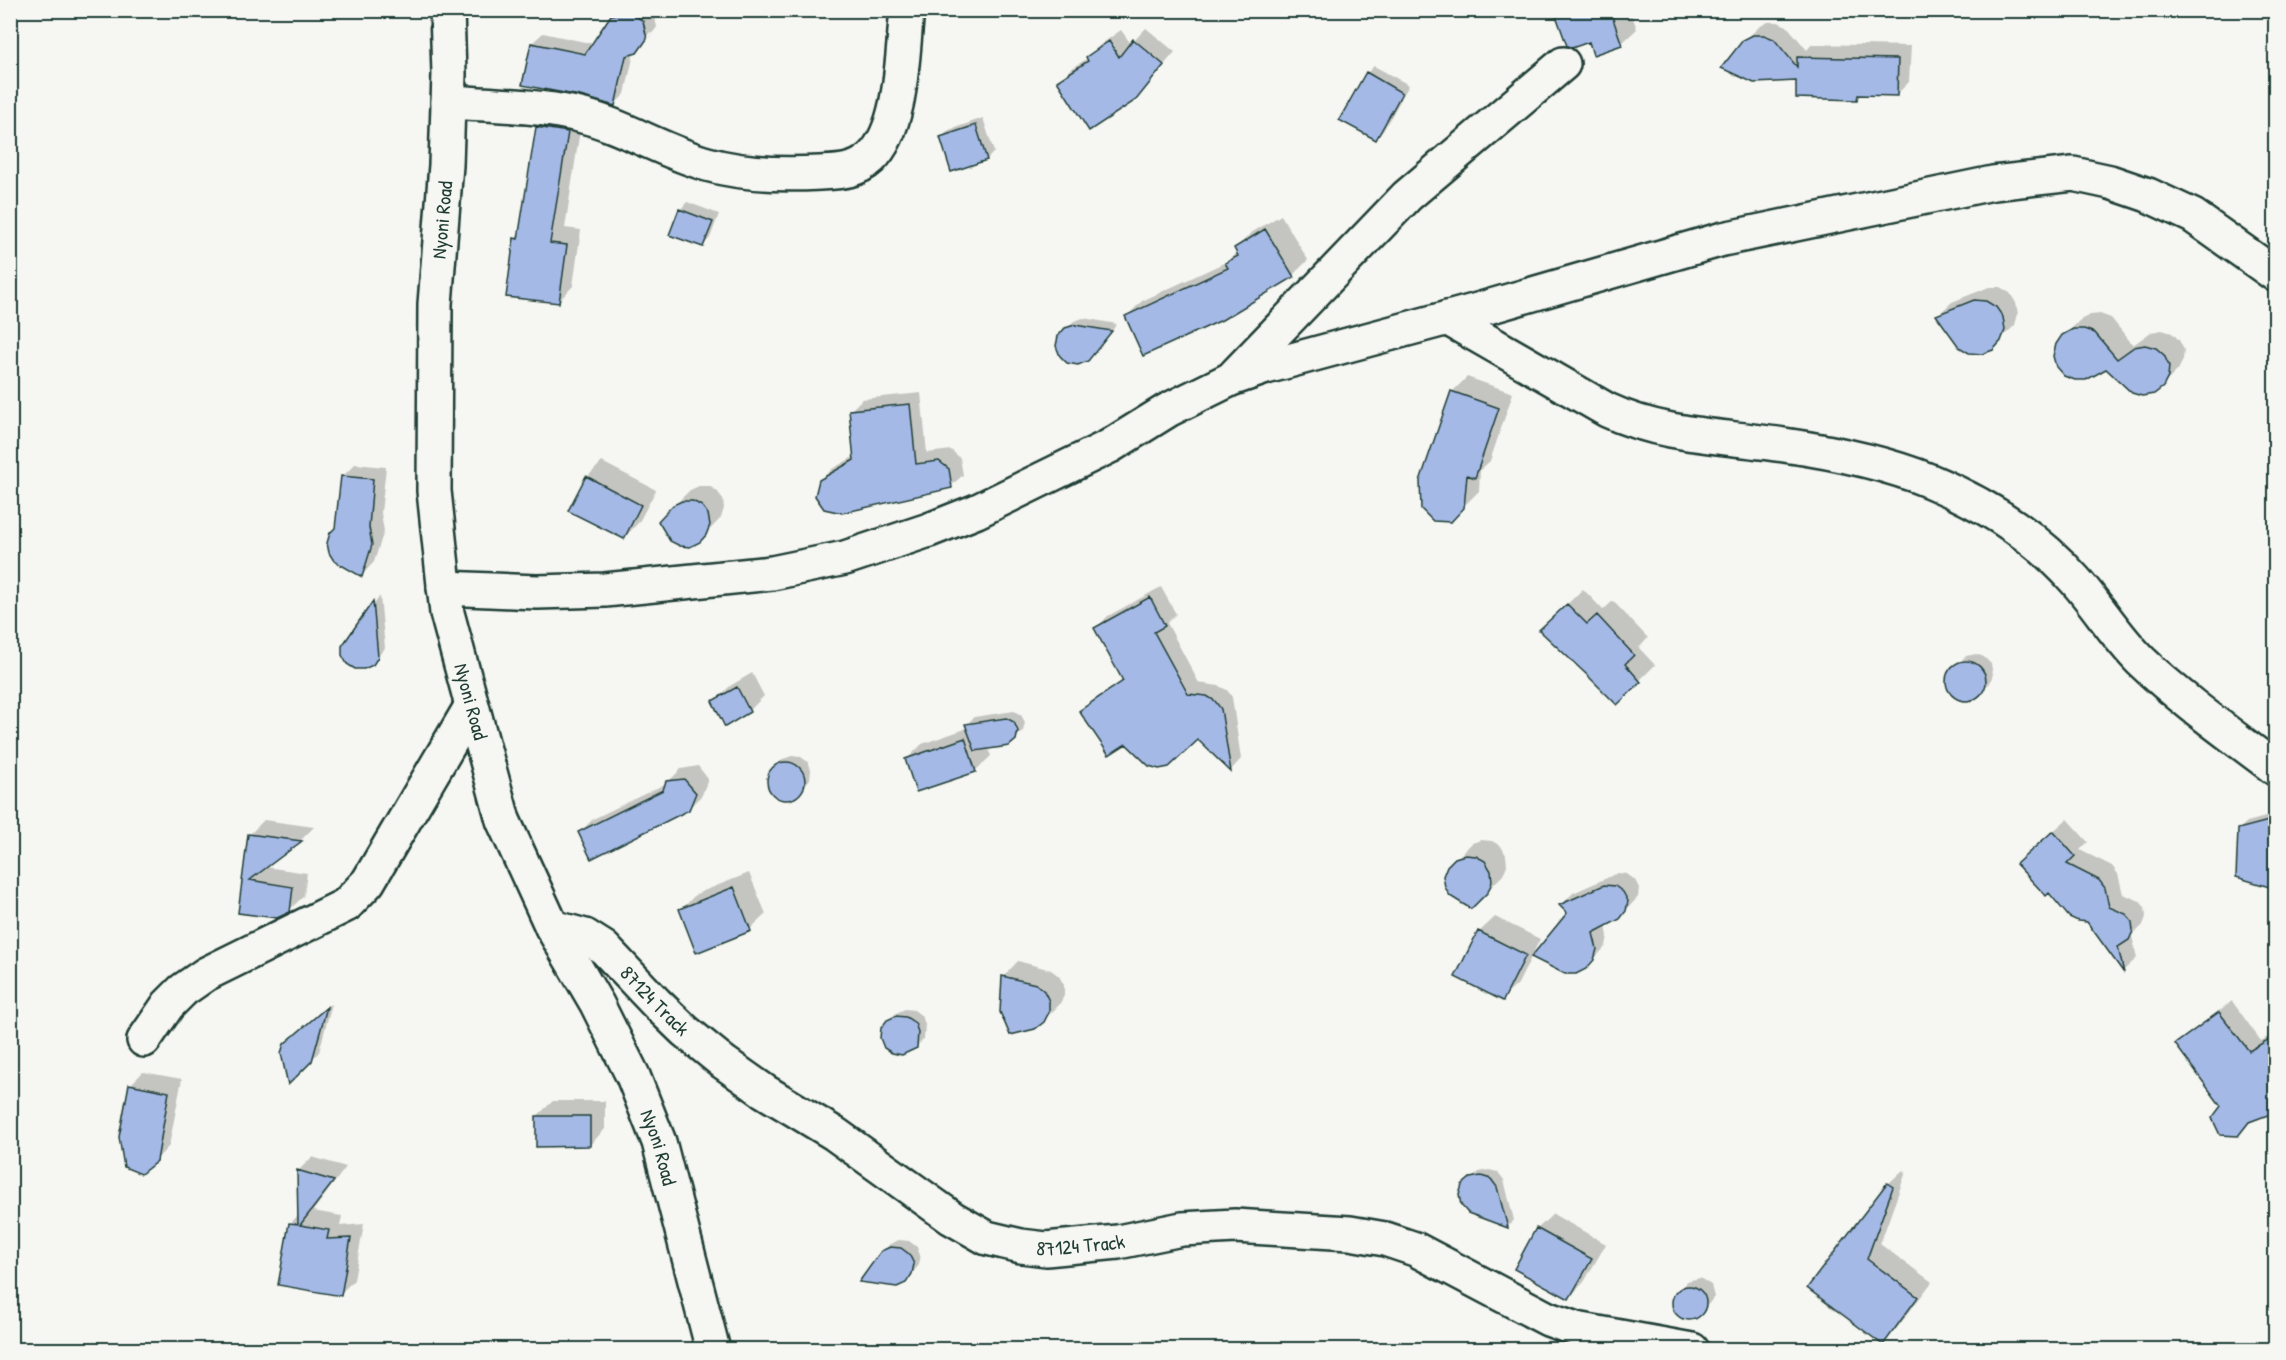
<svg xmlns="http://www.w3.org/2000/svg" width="2286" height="1360" font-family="'Patrick Hand',sans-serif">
  <rect width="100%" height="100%" fill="#f6f6f2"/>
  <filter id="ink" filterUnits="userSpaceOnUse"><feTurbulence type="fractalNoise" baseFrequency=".0167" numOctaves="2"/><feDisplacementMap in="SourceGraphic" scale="12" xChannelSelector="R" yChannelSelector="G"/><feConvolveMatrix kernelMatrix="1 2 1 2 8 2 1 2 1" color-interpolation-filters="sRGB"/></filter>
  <g filter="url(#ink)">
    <!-- shadow -->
    <path fill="#0003" d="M617,10H653L657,27L646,42L652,33L650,32L641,45H644L634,53L625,94L614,105L532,43L543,33L594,44Z
      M1556,10H1630L1637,29L1621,44L1589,40Z
      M1768,22H1778L1787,26L1807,50L1812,44L1911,46L1909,82L1896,95L1861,94L1857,98L1798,80L1744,41L1759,27Z
      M1146,28L1175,52L1135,99L1059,81L1071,69L1088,58L1100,45L1121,30L1131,44Z
      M1374,66L1409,85L1383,131L1376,138L1367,73Z
      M553,112L582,117L565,228L581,230L573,286L558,302L515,239L521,234L537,128Z
      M983,118L994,152L987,159L941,138L949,130Z
      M687,202L719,214L710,238L703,246L680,210Z
      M1281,215L1308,260L1293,275L1127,316L1142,301L1230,260L1238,252L1236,248L1251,233Z
      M1989,287H2000L2010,293L2016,303L2018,314L2015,325L1992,348L1938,315L1952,302Z
      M2100,314L2111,318L2133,345L2151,332L2162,330L2172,333L2179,340L2184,350L2183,360L2178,370L2162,386L2106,368L2064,336L2080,320L2090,315Z
      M1083,318L1117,324L1095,352L1066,329L1074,321Z
      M1467,377L1513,393L1490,461L1480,470L1479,491L1450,520L1452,392Z
      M921,393L927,453L951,450L960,458L963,475L951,486L820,481L832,469L855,456L850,411L862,399Z
      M602,462L656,490L639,522L624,538L587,477Z
      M355,464L386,467L381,513L384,531L374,562L362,575L336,528L342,477Z
      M699,486H709L717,491L723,499L724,508L721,518L699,541L674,506L690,490Z
      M1161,587L1176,614L1167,623L1199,683L1219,686L1227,690L1232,697L1241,759L1231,770L1199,738L1127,742L1081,711L1093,700L1124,679L1096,628L1108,616Z
      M1583,589L1603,610L1613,601L1648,638L1639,648L1655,665L1617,703L1556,615Z
      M380,596L385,648L372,663L344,646Z
      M1976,654L1984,657L1991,664L1993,674L1990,683L1975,697L1966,699L1957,696L1950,690L1948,680L1951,671L1966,656Z
      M752,673L764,696L749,711L714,702L730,686Z
      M1014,711L1021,715L1025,722L1023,731L1015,739L988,748L991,756L975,771L907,759L922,744L968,728L967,724L974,717Z
      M792,756L801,757L808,762L811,770L810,779L797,795L789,799L780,798L772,792L769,784L770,775L783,759Z
      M698,766L708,779L702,795L688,809L580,832L593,819L667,783L681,769Z
      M2276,814V888L2239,829L2247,822Z
      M2067,819L2088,842L2080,850L2112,866L2118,874L2123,894L2140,901L2145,908L2146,917L2143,925L2132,936L2137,958L2124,970L2088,920L2032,850Z
      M264,820L314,827L301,840L266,867L307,873L304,896L289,910L239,912L249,835Z
      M1481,840L1492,841L1501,846L1506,855L1507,865L1503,875L1471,907L1456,859L1472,843Z
      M749,873L766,914L750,929L697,951L681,910L696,894Z
      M1618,873L1627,874L1635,880L1639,888L1638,897L1619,918L1606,925L1608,936L1606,946L1586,968L1569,913L1561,905L1573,893Z
      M1495,917L1540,939L1518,984L1502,999L1479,932Z
      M1018,961L1051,970L1059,976L1064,985V996L1059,1005L1043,1021L1003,977Z
      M2232,1001L2261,1041L2276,1032V1110L2252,1119L2237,1135L2223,1106L2177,1044L2189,1033Z
      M332,1003L319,1052L289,1082L293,1037Z
      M905,1009L914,1010L922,1016L925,1024L924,1039L916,1047L888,1021L896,1013Z
      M143,1072L182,1079L169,1146L156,1160L130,1085Z
      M553,1101H605V1129L590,1145L537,1116Z
      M312,1157L346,1167L313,1211L342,1216L340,1226L364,1224L354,1280L340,1294L290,1224L299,1214L298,1171Z
      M1489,1170L1498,1172L1504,1180L1514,1220L1508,1227L1472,1178L1479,1172Z
      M1903,1170L1906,1172L1880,1244L1932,1282L1897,1328L1883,1343L1810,1287L1888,1184Z
      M1553,1214L1606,1244L1584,1282L1569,1298L1537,1229Z
      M899,1240L909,1241L917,1247L920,1256L919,1265L905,1282L882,1252L890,1244Z
      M1700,1278L1711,1285L1714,1297L1699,1316L1687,1319L1676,1313L1673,1301L1687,1281Z"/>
    <!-- building -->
    <path fill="#a5b9e7" stroke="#1f3d34" stroke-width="1.5" d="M1554,10H1610L1622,45L1593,55L1589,42L1572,48L1567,46Z
      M628,11L643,21L647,39L637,53L626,56L615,106L580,96L522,85L531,43L585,54L611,15Z
      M1753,35H1764L1774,39L1797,67V57L1898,59L1897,96L1858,95L1857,100L1796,98V81L1754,83L1721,68L1743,40Z
      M1133,39L1164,65L1136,100L1089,131L1057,81L1088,61L1086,57L1109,41L1119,57Z
      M1366,72L1402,93L1376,140L1339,120Z
      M976,125L987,160L951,172L940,137Z
      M536,127L568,132L550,243L567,245L559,303L506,297L514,238L518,239Z
      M679,209L713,222L703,247L669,235Z
      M1265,229L1294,277L1222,320L1143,356L1125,316L1228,268L1225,263L1238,256L1234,248Z
      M1974,300L1986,301L1996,307L2003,317L2005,330L2001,341L1993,350L1982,354L1969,353L1959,347L1936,315Z
      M1075,325L1112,331L1088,361L1078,365L1067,363L1060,356L1056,346L1058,336L1065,328Z
      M2073,329H2084L2095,333L2117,359L2134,347L2145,345L2156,348L2164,355L2169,366L2168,377L2163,387L2154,394L2142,396L2132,393L2106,369L2086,380H2075L2064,376L2056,367L2053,356L2056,344L2062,335Z
      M1451,391L1499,408L1475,478L1467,475L1464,508L1451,522L1433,521L1421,509L1420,481Z
      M910,404L916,464L939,461L949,469L952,488L842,513L824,509L815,496L819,480L854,460L849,410Z
      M341,476L373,479L369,527L372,545L362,577L334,561L329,553L327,543L330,533L335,528Z
      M586,476L641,505L624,539L568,511Z
      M682,501H693L702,506L708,514L710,525L706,535L700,542L690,547L680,546L670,541L658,521L673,505Z
      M1150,597L1165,626L1154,632L1188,694L1207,696L1215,701L1221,709L1231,772L1198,740L1169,767L1159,769L1149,766L1126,744L1109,755L1079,711L1123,681L1094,628Z
      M373,601L378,657L373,665L364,669H355L347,664L342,655V646Z
      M1567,604L1587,624L1597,615L1634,655L1625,664L1641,682L1617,705L1585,673L1539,630Z
      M1946 681a20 20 0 1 1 40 0a20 20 0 1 1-40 0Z
      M737,687L750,712L725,727L712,701Z
      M1006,718L1014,722L1018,731L1016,740L1009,746L975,751L965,724Z
      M965,738L976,772L916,792L905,759Z
      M767 781a19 19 0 1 1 38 0a19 19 0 1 1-38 0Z
      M684,779L696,793L689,810L591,859L578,832L663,790L666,781Z
      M2276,819V889L2236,877L2238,829Z
      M2053,831L2075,856L2067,864L2099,880L2105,888L2109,907L2126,914L2132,922L2133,931L2129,940L2118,947L2124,973L2087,922L2078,921L2069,917L2049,893L2046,896L2016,864Z
      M248,834L302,841L250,880L293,887L290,912L277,918L238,913Z
      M1465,855L1476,856L1485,861L1491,871L1492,882L1488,892L1471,909L1450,896L1445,887L1443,876L1447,866L1455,858Z
      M1604,885L1615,886L1623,892L1628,901L1626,911L1620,919L1593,933L1597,949L1594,960L1586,969L1576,974H1565L1531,957L1567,913L1559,905Z
      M734,887L751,931L696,953L679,909Z
      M1478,931L1526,955L1503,1001L1455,977Z
      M1002,976L1036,984L1044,991L1049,1001V1012L1044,1022L1035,1029L1010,1035L1000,1012Z
      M327,1007L312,1061L288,1085L281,1053L284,1044Z
      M2219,1012L2249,1051L2276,1035V1112L2249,1122L2238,1136L2220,1135L2212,1118L2221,1106L2175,1044Z
      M896,1016L906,1017L915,1023L918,1032L917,1048L902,1055L892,1053L884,1048L880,1038L881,1028L887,1020Z
      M129,1084L169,1092L157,1161L141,1174L124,1167L119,1137Z
      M536,1116H590V1146L536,1147Z
      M297,1170L334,1181L300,1225L329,1230L327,1239L351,1238L341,1296L278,1285L289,1223L298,1224Z
      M1481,1176L1491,1179L1497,1187L1508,1228L1468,1213L1461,1205L1459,1195L1462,1185L1470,1178Z
      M1887,1183L1893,1187L1867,1259L1918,1297L1883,1345L1807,1288Z
      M1536,1228L1592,1259L1569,1299L1514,1269Z
      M890,1247L901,1248L909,1254L914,1264L912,1274L906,1283L897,1287L859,1282L881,1251Z
      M1672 1303a17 17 0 1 1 34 0a17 17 0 1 1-34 0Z"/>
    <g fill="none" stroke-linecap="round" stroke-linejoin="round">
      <!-- street casing -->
      <g stroke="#1f3d34" stroke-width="38">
        <g id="street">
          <path d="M448,102C490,105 533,105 575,114C621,124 661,151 707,164C742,174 783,175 820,173C839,172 856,172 871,158C903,127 902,53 907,10"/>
          <path d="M1447,318L1607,410C1662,436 1724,436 1784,445C1833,452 1884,462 1930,481C1983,503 2036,536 2075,580C2098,606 2116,636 2141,661C2183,701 2230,734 2276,769"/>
          <path d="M1235,375L1407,196L1563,64"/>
          <path d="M444,588L537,592L605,590L772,573L845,558L929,530L977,511L1110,446L1168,410L1231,379L1266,367L1474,311L1723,239L1993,183L2073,174L2110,182L2148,195L2193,216L2276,275"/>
          <path id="s1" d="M552,927L585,936L604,948L656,1003L685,1031L723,1062L764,1091L835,1134L952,1218L987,1238L1021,1246L1046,1249L1118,1242L1182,1229L1235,1226L1350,1233L1385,1239L1415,1249L1548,1319L1576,1329L1692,1350"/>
          <path d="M144,1040L168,1005L183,990L206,974L346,905L368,882L471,707"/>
        </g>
      </g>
      <!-- secondary casing -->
      <g stroke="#1f3d34" stroke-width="38">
        <g id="secondary">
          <path id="s2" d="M447,10L449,74L446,165L435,304L434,491L447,613L503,820L552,927L597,1004L633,1076L659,1142L713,1350"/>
        </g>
      </g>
      <!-- street -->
      <use href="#street" stroke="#f6f6f2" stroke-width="33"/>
      <!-- secondary -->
      <use href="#secondary" stroke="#f6f6f2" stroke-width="33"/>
    </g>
  </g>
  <g text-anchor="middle" stroke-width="6" stroke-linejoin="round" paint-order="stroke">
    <!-- street labels -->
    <g font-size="20" fill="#1f3d34" stroke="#f6f6f2">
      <text transform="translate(442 220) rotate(-85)" y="7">Nyoni Road</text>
      <text dy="7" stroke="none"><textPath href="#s2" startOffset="696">Nyoni Road</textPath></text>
      <text dy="7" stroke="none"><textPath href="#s1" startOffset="130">87124 Track</textPath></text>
      <text dy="7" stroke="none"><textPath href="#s2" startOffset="1182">Nyoni Road</textPath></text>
      <text dy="7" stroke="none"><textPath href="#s1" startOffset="634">87124 Track</textPath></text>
    </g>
  </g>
  <!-- margin -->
  <rect width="2286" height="1360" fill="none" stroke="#f6f6f2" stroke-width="36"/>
  <rect x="18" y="18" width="2250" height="1324" fill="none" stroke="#1f3d34" stroke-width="2" filter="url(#ink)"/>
</svg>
